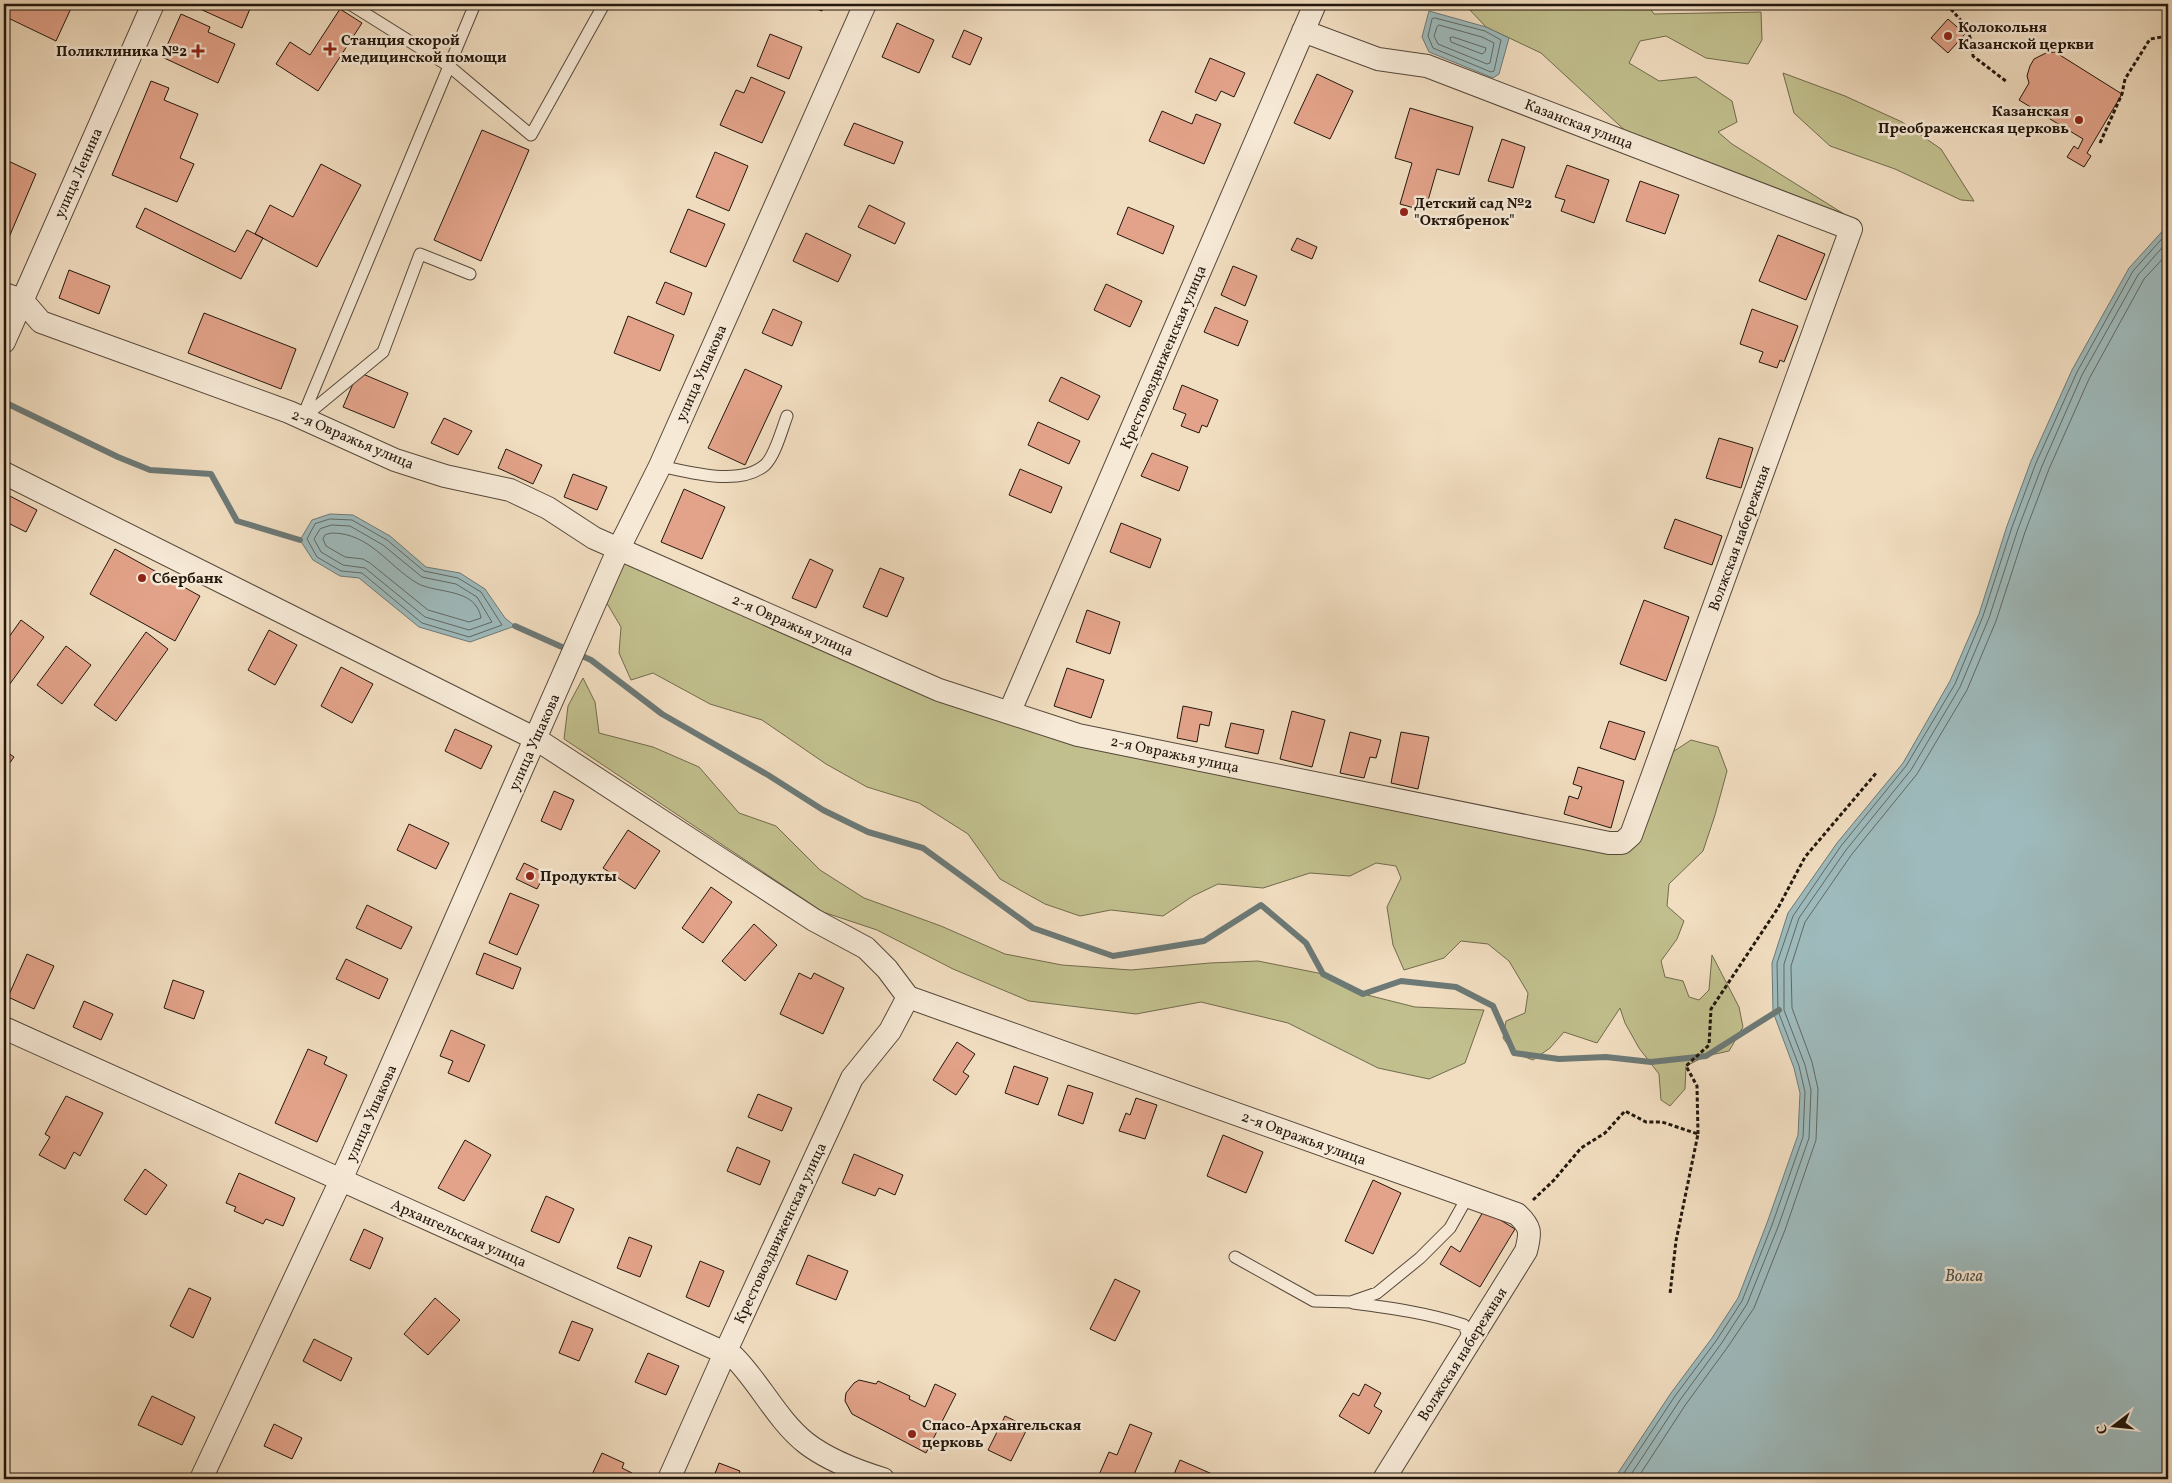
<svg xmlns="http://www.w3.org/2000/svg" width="2172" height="1483" font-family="Vollkorn,serif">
  <rect width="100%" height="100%" fill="#f1ddc0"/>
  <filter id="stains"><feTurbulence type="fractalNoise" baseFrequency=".004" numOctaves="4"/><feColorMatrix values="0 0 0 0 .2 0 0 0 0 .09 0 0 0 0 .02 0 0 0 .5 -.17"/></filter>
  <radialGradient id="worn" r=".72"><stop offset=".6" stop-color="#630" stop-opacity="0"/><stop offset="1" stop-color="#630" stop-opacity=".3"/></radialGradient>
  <!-- green -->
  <path fill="#c1bf8d" stroke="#726b4d" d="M1459,4H1647L1654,14L1761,12L1762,40L1748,64L1706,58L1666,36L1640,41L1629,63L1659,81L1696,77L1732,101L1737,122L1718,132L1732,144L1844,214L1631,136L1541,53L1486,27L1468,8Z
    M1783,73L1845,96L1902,122L1941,149L1974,201L1961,200L1895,169L1830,146L1794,113Z
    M624,556L937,694L1623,848L1662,759L1691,740L1718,747L1727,771L1715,815L1703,851L1669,884L1667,906L1684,921L1677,939L1661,961L1665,977L1683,981L1689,997L1699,1000L1709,990L1712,955L1739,1007L1743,1027L1729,1051L1706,1056L1686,1066L1685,1089L1670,1106L1661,1100L1659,1074L1639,1048L1625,1023L1620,1008L1597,1043L1564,1032L1550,1048L1533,1060L1514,1053L1503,1038L1506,1021L1525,1013L1528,993L1509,961L1488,944L1461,941L1444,958L1404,970L1393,945L1387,907L1401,878L1396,866L1376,863L1350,876L1310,873L1263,888L1218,884L1193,896L1163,916L1111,910L1080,916L1045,904L1000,879L968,834L919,803L867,787L826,764L762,720L710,704L653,673L631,680L619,653L621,627L605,600Z
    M583,678L595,702L599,733L653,747L699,767L739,813L776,826L820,870L864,898L941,926L1005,954L1062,965L1131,970L1210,963L1258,961L1323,974L1363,994L1415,1007L1484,1010L1465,1063L1429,1079L1378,1068L1288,1023L1201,1002L1136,1014L1029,1001L953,969L877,930L823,912L564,739L568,706Z"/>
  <!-- water -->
  <path fill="#9ebabc" stroke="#6c7976" d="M1429,11L1486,27L1509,38L1499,74L1493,78L1429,52L1422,37Z
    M2168,225V1479H1614L1671,1393L1712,1338L1738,1298L1767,1223L1798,1135L1800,1093L1794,1068L1773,1012L1772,963L1788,913L1837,843L1903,763L1950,681L1979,614L2007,526L2031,461L2072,370L2129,268Z
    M330,514L353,515L390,536L426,567L460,573L485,589L505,618L515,626L470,642L419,627L359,578L340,576L313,560L300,540L312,520Z"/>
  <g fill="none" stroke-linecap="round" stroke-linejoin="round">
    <!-- shore -->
    <path stroke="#606864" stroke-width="1" d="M1435,18L1485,31L1501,40L1494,71L1491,72L1433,48L1428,36L1432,19Z
      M1439,25L1482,37L1494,43L1490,63L1487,64L1438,44L1434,36L1437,27Z
      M1453,37L1486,48L1485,52L1482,54L1451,42L1450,38Z
      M330,519L352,520L387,540L424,571L458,578L481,592L502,625L469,637L422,623L362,573L341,571L317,557L307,539L315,524Z
      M332,525L350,526L383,545L422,577L456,584L477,597L492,622L469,630L425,617L365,568L343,565L321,552L314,539L320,529Z
      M332,533C370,533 388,566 417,583C435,594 476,587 481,618L469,622L428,610L370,563L363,559L345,557L326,546L323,539L325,535Z
      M1620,1479L1675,1396L1716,1341L1742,1301L1772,1225L1803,1137L1805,1092L1799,1066L1778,1011L1777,963L1793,916L1841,846L1906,766L1955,684L1983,616L2012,527L2036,463L2077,372L2133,271L2168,232
      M1628,1479L1680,1400L1721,1344L1747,1304L1778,1227L1809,1138L1811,1090L1805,1065L1784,1010V964L1799,918L1846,850L1911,770L1960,687L1989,618L2018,529L2042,466L2082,375L2138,275L2168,241
      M1637,1479L1686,1404L1727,1348L1754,1308L1785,1230L1816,1140L1818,1089L1812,1062L1792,1008L1791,966L1805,922L1852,854L1917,774L1967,690L1996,621L2025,532L2049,469L2089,379L2144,279L2168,253"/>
    <!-- stream -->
    <path stroke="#6c7976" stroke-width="6" d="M4,402L118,457L150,470L211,474L237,521L300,540
      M515,626L591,660L662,714L768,775L823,810L868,832L923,848L1033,928L1113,956L1204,941L1261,905L1306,943L1323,974L1363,994L1401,981L1456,987L1493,1006L1514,1053L1559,1059L1606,1057L1651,1062L1706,1056L1779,1010"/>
  </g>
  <!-- building -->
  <path fill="#e3a38a" stroke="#22170d" d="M4,4H73L56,41L4,16Z
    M189,4H252L242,28Z
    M803,4H825L822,11Z
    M340,9L362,23L318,91L276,64L290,42L310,55Z
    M181,14L210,27L208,32L235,44L218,83L162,57Z
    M1948,19L1965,34L1948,53L1931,38Z
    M897,23L934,40L919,73L882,57Z
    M964,30L982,38L970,65L952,57Z
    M770,34L802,47L789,79L757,66Z
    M2055,52L2122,94L2087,153L2091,156L2084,167L2067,157L2074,146L2078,149L2083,139L2019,100L2029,83L2027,76L2030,66L2034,59L2046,53Z
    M1210,58L1245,73L1234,97L1221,91L1216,101L1195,92Z
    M1317,74L1353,91L1330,139L1294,123Z
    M751,77L785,92L762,143L720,125L736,90L744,93Z
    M151,81L169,88L164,100L198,114L180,158L194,164L177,202L112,175Z
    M1410,108L1473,127L1459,175L1437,169L1425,211L1400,204L1412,163L1395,158Z
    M1162,111L1192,124L1196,114L1221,124L1204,164L1149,141Z
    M854,123L903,142L894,164L844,145Z
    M482,130L529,150L481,261L434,240Z
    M1502,139L1525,147L1513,188L1488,181Z
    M715,152L748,166L729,211L696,197Z
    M4,159L36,174L4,249Z
    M321,164L361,185L317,267L255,234L270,205L293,217Z
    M1567,165L1609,180L1594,223L1561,211L1565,200L1555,197Z
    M1640,181L1679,195L1665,234L1626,221Z
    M869,205L905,223L895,244L858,227Z
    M1128,207L1174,226L1163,254L1117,234Z
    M145,208L235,252L247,230L263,238L241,279L136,227Z
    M688,209L725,224L706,267L670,252Z
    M806,233L851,255L838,282L793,261Z
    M1778,235L1825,254L1806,300L1759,281Z
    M1297,238L1317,247L1312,259L1291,250Z
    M1233,266L1257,276L1245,306L1221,295Z
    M69,270L110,286L99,314L59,298Z
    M665,282L692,293L684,315L656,303Z
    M1106,284L1142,301L1130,327L1094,310Z
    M1215,307L1248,321L1238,346L1204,332Z
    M773,309L802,322L792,346L762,333Z
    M1752,309L1798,326L1784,362L1780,360L1777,368L1759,362L1763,352L1740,344Z
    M204,313L296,349L281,389L188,353Z
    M628,316L674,335L660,371L614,353Z
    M745,369L782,386L745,465L708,448Z
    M358,372L408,393L394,428L343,407Z
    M1061,377L1100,396L1088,420L1049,401Z
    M1182,385L1218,400L1207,427L1202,425L1199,433L1181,426L1186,414L1173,409Z
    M444,418L472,431L458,455L431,443Z
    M1038,422L1080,441L1069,464L1028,445Z
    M1719,438L1753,448L1741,488L1706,478Z
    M506,449L542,465L533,484L498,468Z
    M1152,453L1188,467L1179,491L1141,476Z
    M1020,469L1062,487L1051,513L1009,495Z
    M573,474L607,487L597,510L564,497Z
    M684,489L725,507L702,559L661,542Z
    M4,493L37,510L26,532L4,521Z
    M1675,519L1722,536L1712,565L1664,548Z
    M1121,523L1161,539L1150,568L1110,552Z
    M115,549L200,596L175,641L90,594Z
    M810,559L833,570L816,608L792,598Z
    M880,568L904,578L887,617L863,607Z
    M1644,600L1689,617L1666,681L1620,664Z
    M1087,610L1120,622L1110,654L1076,642Z
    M21,620L44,637L4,692V644Z
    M269,630L297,645L275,685L248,670Z
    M146,632L168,649L116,721L94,705Z
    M66,646L91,665L62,704L37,685Z
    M341,667L373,684L352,723L321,706Z
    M1067,668L1104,680L1091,718L1054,706Z
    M1183,706L1212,712L1209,726L1200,724L1197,742L1177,738Z
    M1292,711L1325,720L1312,767L1280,759Z
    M1609,721L1645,732L1635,760L1600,748Z
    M1231,723L1264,730L1258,754L1225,747Z
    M455,729L492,746L481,769L445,751Z
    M1350,732L1381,740L1376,758L1370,757L1364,778L1340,773Z
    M1401,732L1429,737L1418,789L1391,783Z
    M4,750L14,757L4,771Z
    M1578,767L1624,781L1611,828L1564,814L1569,796L1578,799L1582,787L1573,784Z
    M554,791L574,800L561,830L541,821Z
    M409,824L449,843L436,869L397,850Z
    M628,830L660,851L635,889L603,868Z
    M524,863L545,873L537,889L516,879Z
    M711,887L732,902L703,943L682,928Z
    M510,893L539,905L517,955L489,943Z
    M367,905L412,927L401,949L356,928Z
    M754,924L777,945L745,981L722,961Z
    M484,953L521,968L513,989L476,974Z
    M27,954L54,966L34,1009L8,997Z
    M346,959L388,979L379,999L336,979Z
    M799,973L811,979L814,973L844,988L823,1034L780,1014Z
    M173,980L204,991L194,1019L164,1008Z
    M84,1001L113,1014L101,1040L73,1027Z
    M451,1030L485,1045L469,1082L448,1073L453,1061L440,1056Z
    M957,1042L975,1054L963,1072L969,1076L956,1095L933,1080Z
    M308,1049L327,1057L324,1064L347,1075L317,1142L275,1123Z
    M1014,1066L1048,1078L1038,1105L1005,1093Z
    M1068,1085L1093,1093L1083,1124L1058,1115Z
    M758,1094L792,1108L782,1131L748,1117Z
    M66,1096L103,1113L80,1156L74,1152L65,1169L39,1155L50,1137L45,1134Z
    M1136,1098L1157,1105L1145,1139L1119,1131L1126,1113L1130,1115Z
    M1223,1135L1263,1152L1246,1193L1207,1176Z
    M465,1140L491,1155L464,1201L438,1188Z
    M737,1147L770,1161L760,1185L727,1171Z
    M854,1154L903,1175L895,1195L879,1188L875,1196L842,1183Z
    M145,1169L167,1185L146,1215L124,1200Z
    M239,1173L295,1198L283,1226L266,1219L263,1224L234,1211L236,1207L226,1203Z
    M1373,1180L1401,1193L1373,1254L1345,1241Z
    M546,1196L574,1209L559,1243L531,1231Z
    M1484,1210L1515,1229L1480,1287L1440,1264L1451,1246L1460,1252Z
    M364,1229L383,1238L370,1269L350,1260Z
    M629,1237L652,1246L640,1277L617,1268Z
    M808,1255L848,1271L836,1300L796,1284Z
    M700,1261L724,1271L709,1307L686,1297Z
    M1115,1279L1140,1291L1115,1341L1090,1329Z
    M189,1288L211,1298L193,1338L170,1326Z
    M435,1298L460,1320L428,1355L404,1334Z
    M572,1321L593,1329L579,1361L559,1353Z
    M314,1339L352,1358L341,1381L303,1361Z
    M648,1353L679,1366L666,1395L635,1382Z
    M859,1380L876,1384L878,1381L910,1396L909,1399L925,1407L935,1384L956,1394L926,1453L852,1414L845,1401L846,1393L854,1383Z
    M1365,1384L1381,1393L1374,1406L1382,1411L1369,1434L1339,1416L1353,1393L1359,1396Z
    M152,1396L195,1417L182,1445L138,1425Z
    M1005,1416L1028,1427L1011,1461L988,1450Z
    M274,1424L302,1438L292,1459L264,1446Z
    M1130,1424L1152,1433L1132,1479H1110L1099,1475L1109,1452L1117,1455Z
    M602,1453L624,1463L622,1468L632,1473L629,1479H590Z
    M1180,1460L1219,1477L1218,1479H1172Z
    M719,1463L740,1471L737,1479H713Z"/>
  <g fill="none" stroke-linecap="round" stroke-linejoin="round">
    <!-- lane casing -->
    <g stroke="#56483a" stroke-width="13">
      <path id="lane" d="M350,4L449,66L531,135L603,6L601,4
        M304,417L383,352L420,254L470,274
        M302,418L475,4
        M660,466C689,472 740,487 765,465C775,456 782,429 787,416
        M1235,1257L1314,1301L1351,1302L1377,1293L1420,1258L1450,1228L1468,1196
        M1353,1303C1391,1308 1428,1313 1464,1325L1470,1341"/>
    </g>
    <!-- street casing -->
    <g stroke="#56483a" stroke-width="24">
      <path id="street" d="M4,294L22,300L41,322L289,412L395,460L445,476L510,490L548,508L594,538L939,690L1078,735L1609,843H1622L1631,835L1851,229L1427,66L1378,59L1303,31
        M4,342L153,4
        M4,473L536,739L814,920L866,948L887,969L908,997L1517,1214C1531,1227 1531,1232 1526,1251L1384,1479
        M1010,711L1315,4
        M4,1028L734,1357C760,1383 777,1420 806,1443C828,1460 857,1471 883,1479
        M201,1479L341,1180L619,548L660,466L865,4
        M669,1479L725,1353L852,1078L890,1031L908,997"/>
    </g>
    <!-- path -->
    <path stroke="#22170d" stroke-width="3" stroke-dasharray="4 2.5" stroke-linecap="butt" d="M1946,4C1963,22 1972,31 1973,56L2007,82
      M2100,143L2122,94L2125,79L2150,39L2168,36
      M1698,1134L1697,1086L1686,1066L1709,1045L1711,1009L1778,908L1805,857L1877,772
      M1533,1200L1554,1180L1581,1148L1605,1133L1625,1111L1646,1122H1662L1698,1134L1676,1241L1670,1294"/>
    <!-- lane -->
    <use href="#lane" stroke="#f6e9d6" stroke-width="11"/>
    <!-- street -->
    <use href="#street" stroke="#f6e9d6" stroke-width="22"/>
  </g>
  <!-- markers -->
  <g fill="#8f2418" stroke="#f6e9d6" stroke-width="2">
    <circle cx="1948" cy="36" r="5"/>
    <path d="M327.5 41.5h5v5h5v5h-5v5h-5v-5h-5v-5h5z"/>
    <path d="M195.5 43.5h5v5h5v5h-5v5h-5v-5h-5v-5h5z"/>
    <circle cx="2079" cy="120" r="5"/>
    <circle cx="1404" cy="212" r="5"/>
    <circle cx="142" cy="578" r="5"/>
    <circle cx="530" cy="876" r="5"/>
    <circle cx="912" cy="1434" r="5"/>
  </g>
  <g text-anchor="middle" stroke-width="5" stroke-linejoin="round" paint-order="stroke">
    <!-- poi labels -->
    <g font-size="15" font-weight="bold" fill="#22170d" stroke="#f6e9d6" text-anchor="start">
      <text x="1958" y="32">Колокольня<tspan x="1958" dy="17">Казанской церкви</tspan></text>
      <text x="341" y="45">Станция скорой<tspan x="341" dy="17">медицинской помощи</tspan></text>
      <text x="187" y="56" text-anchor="end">Поликлиника №2</text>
      <text x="2069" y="116" text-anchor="end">Казанская<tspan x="2069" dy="17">Преображенская церковь</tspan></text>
      <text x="1414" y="208">Детский сад №2<tspan x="1414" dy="17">"Октябренок"</tspan></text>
      <text x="152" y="583">Сбербанк</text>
      <text x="540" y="881">Продукты</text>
      <text x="922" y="1430">Спасо-Архангельская<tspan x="922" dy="17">церковь</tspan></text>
    </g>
    <!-- street labels -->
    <g font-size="15" fill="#22170d" stroke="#f6e9d6">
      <text transform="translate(1579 124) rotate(21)" y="5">Казанская улица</text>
      <text transform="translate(78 173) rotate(-66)" y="5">улица Ленина</text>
      <text transform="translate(1163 357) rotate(-67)" y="5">Крестовоздвиженская улица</text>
      <text transform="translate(701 373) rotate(-66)" y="5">улица Ушакова</text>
      <text transform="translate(353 439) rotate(23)" y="5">2-я Овражья улица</text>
      <text transform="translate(1739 538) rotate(-70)" y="5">Волжская набережная</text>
      <text transform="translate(793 625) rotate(24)" y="5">2-я Овражья улица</text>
      <text transform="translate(534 742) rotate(-66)" y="5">улица Ушакова</text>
      <text transform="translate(1175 754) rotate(12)" y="5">2-я Овражья улица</text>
      <text transform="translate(371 1113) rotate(-66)" y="5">улица Ушакова</text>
      <text transform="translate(1304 1138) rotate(20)" y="5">2-я Овражья улица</text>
      <text transform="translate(459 1233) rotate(24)" y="5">Архангельская улица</text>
      <text transform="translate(780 1233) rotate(-65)" y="5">Крестовоздвиженская улица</text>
      <text transform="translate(1462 1354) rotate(-58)" y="5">Волжская набережная</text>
    </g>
    <!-- water labels -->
    <g font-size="16" font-style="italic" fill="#4d504a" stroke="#f6e9d6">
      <text x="1964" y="1281">Волга</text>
    </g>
  </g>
  <!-- margin -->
  <rect width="2172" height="1483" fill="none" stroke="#f1ddc0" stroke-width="20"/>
  <rect x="5" y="5" width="2162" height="1473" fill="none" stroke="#22170d" stroke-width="2.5"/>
  <rect x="10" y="10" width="2152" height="1463" fill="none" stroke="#22170d"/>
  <!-- north arrow -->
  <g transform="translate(2114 1426) rotate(254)" stroke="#f6e9d6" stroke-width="4" paint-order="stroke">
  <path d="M0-4L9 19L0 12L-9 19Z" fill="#22170d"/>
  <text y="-8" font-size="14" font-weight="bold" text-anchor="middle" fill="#22170d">С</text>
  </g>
  <rect width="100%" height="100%" filter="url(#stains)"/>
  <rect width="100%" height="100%" fill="url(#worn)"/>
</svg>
